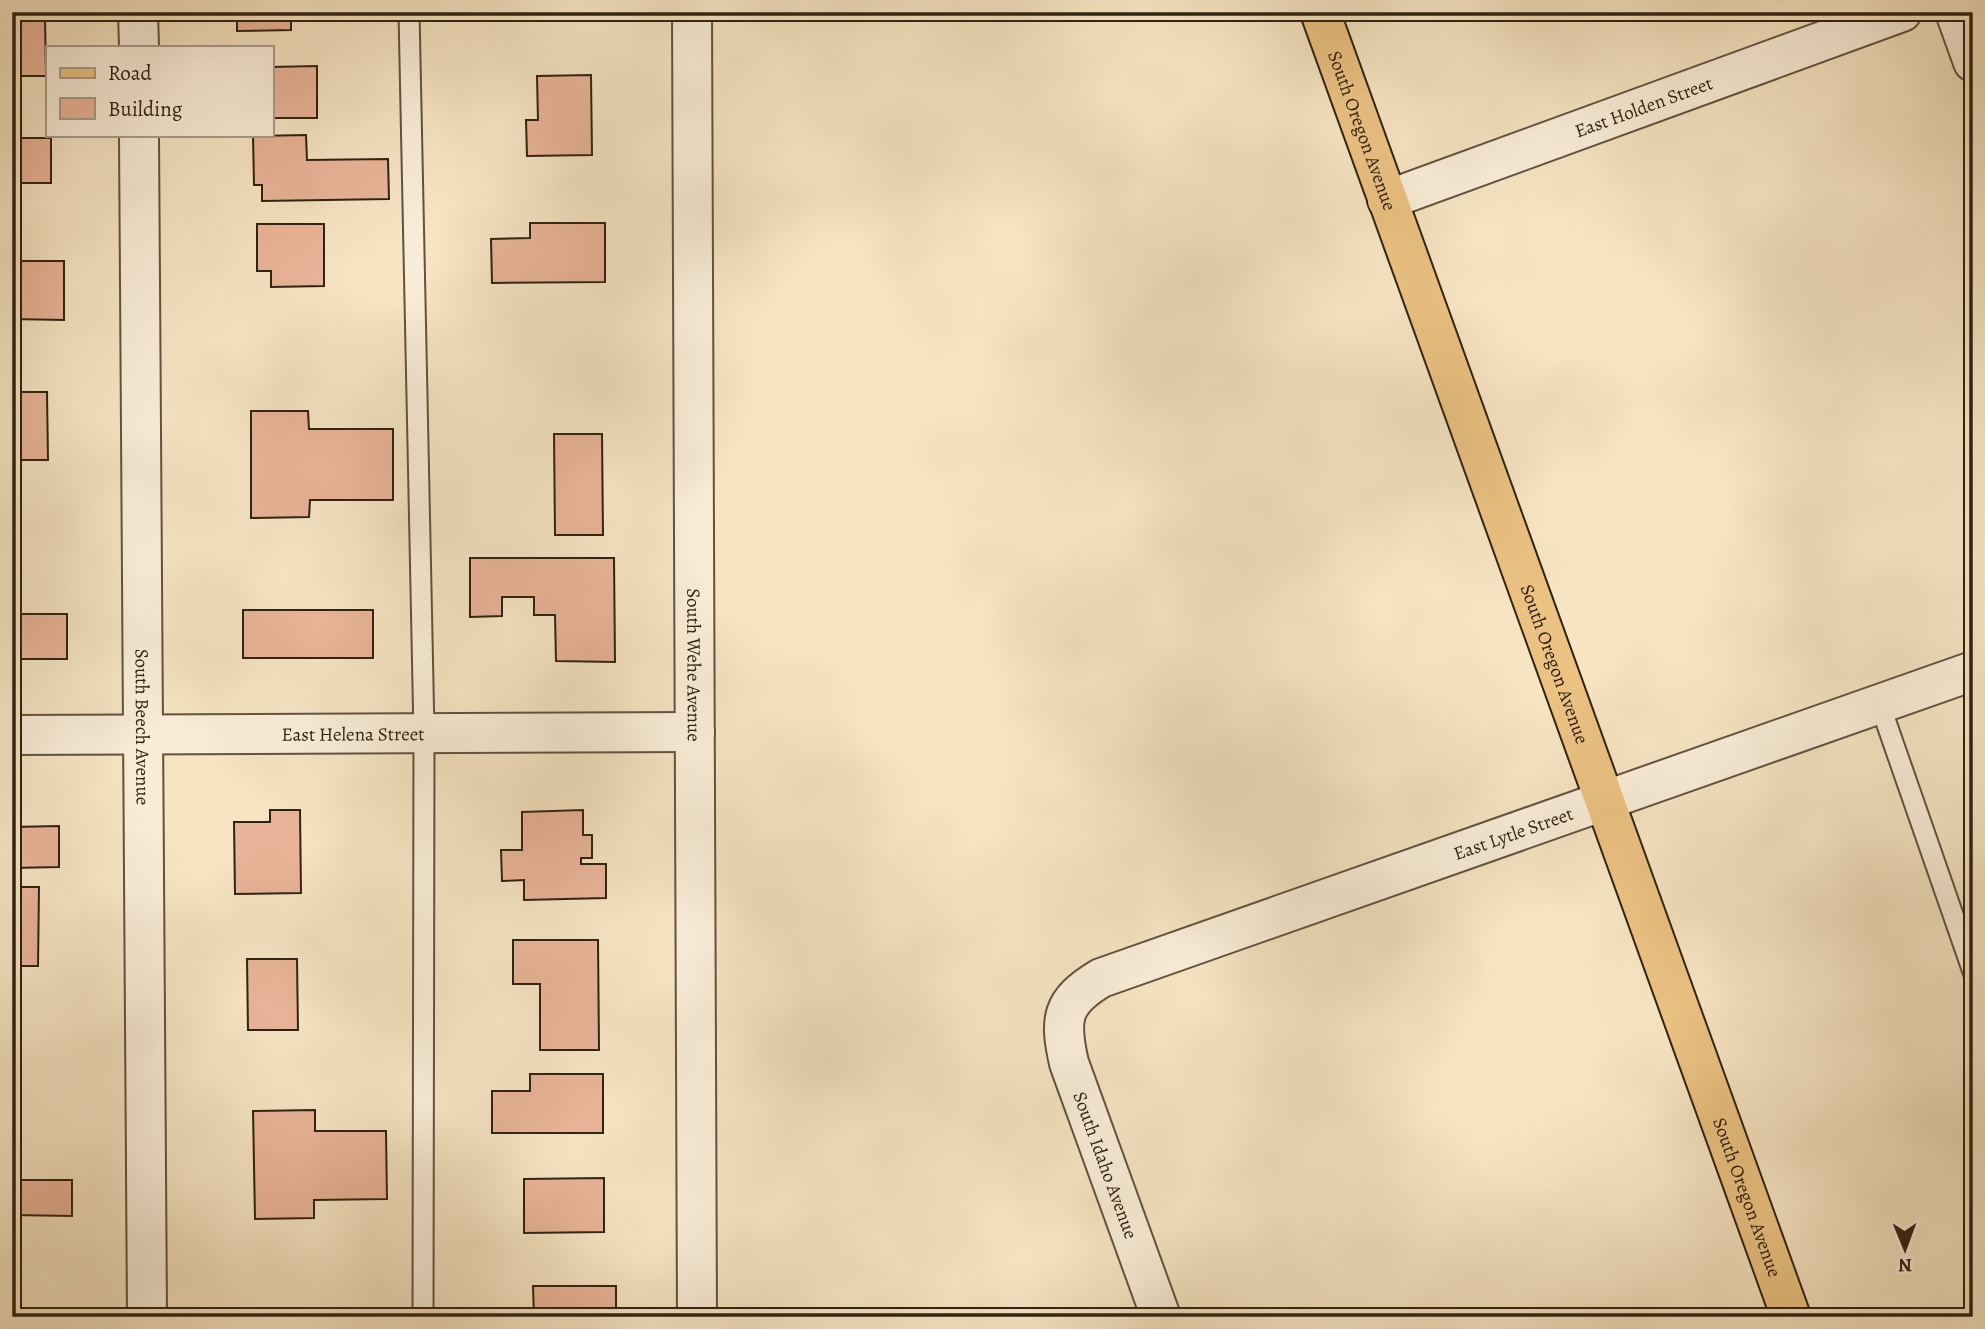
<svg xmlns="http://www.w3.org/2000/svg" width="1985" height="1329" font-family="Alegreya,serif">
  <rect width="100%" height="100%" fill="#f6e4c3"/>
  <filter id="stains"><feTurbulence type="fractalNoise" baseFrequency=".00286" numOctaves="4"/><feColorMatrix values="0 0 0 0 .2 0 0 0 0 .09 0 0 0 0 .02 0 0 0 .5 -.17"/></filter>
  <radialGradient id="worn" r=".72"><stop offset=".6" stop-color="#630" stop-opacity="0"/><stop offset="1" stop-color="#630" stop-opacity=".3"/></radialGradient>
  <!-- building -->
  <path fill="#e9b499" stroke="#302213" stroke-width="2" d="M237,12H291V30L237,31Z
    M527,12H600V14H527Z
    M12,18H45L46,76H12Z
    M317,66V118H271V67Z
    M591,75L592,155L527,156L526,120H538L537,76Z
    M306,135L307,160L388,159L389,199L262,201V185H254L253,136Z
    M12,138H51V183H12Z
    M530,223H605V282L492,283L491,239L530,238Z
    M257,224H324V286L271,287V271H257Z
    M12,261H64V320L12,319Z
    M12,392H47L48,460H12Z
    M251,411H308L309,429H393V500H310L309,517L251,518Z
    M554,434H602L603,535H555Z
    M470,558H614L615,662L556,661L555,615H534V597H502V616L470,617Z
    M243,610H373V658H243Z
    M12,614H67V659H12Z
    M270,810H300L301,893L235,894L234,822H270Z
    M583,810V835H592V858H581V864H606V898L524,900V880L502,881L501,850H522V812Z
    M59,826V867L12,868V827Z
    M12,887H39L38,966H12Z
    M513,940H598L599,1050H540V984H513Z
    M247,959H297L298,1030H248Z
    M530,1074H603V1133H492V1091H530Z
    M315,1110V1131H386L387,1199L314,1200V1218L255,1219L253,1111Z
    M604,1178V1232L524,1233V1179Z
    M12,1180H72V1216L12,1215Z
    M533,1286H616V1317H534Z"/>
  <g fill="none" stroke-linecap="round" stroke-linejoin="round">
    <!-- lane casing -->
    <g stroke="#62523f" stroke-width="23">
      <path id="lane" d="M409,12L424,733L423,1317
        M1879,702L1973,972"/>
    </g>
    <!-- street casing -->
    <g stroke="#62523f" stroke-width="42">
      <g id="street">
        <path d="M138,12L139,47"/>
        <path id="s1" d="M692,12L697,1317"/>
        <path d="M1955,12L1973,62"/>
        <path id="s2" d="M139,135L147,1317"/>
        <path id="s3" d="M1387,200L1902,12"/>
        <path id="s4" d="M12,735L695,732"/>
        <path id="s5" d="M1161,1317L1069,1063C1059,1019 1061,1002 1101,978L1973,671"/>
      </g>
    </g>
    <!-- primary casing -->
    <g stroke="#302213" stroke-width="42">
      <g id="primary">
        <path id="s6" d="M1320,12L1791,1317"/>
      </g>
    </g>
    <!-- lane -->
    <use href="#lane" stroke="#f9edd8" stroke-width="19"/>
    <!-- street -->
    <use href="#street" stroke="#f9edd8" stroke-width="38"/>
    <!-- primary -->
    <use href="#primary" stroke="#ebc282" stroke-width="38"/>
  </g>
  <g text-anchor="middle" stroke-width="6" stroke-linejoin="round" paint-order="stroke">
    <!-- street labels -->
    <g font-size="19" fill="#302213" stroke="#f9edd8">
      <text dy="7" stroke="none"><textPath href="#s3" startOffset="273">East Holden Street</textPath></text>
      <text dy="7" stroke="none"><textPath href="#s6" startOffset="126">South Oregon Avenue</textPath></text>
      <text dy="7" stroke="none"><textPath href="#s1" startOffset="653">South Wehe Avenue</textPath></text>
      <text dy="7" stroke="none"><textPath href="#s6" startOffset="693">South Oregon Avenue</textPath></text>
      <text dy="7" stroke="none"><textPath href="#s2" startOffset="592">South Beech Avenue</textPath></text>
      <text dy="7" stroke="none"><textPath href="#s4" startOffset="341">East Helena Street</textPath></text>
      <text dy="7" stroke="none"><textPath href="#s5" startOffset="808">East Lytle Street</textPath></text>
      <text transform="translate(1106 1165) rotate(70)" y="7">South Idaho Avenue</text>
      <text dy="7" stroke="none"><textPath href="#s6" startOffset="1260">South Oregon Avenue</textPath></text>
    </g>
  </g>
  <!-- margin -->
  <rect width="1985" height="1329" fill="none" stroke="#f6e4c3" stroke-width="42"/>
  <rect x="14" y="14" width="1957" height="1301" fill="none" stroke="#302213" stroke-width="3.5"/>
  <rect x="21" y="21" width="1943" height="1287" fill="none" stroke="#302213" stroke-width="2"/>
  <!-- legend -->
  <rect x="46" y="46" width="228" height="91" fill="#f9edd8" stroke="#a99c89" stroke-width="2"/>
  <rect x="60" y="68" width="35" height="10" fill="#ebc282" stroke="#a99c89" stroke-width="2"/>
  <text x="108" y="80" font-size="21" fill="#302213">Road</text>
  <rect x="60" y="98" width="35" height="21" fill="#e9b499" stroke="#a99c89" stroke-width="2"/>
  <text x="108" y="116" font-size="21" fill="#302213">Building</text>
  <!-- north arrow -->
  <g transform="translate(1905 1249) rotate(179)" stroke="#f9edd8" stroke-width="5" paint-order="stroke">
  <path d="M0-5L12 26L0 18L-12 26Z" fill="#302213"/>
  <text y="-10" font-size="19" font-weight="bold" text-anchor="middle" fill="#302213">N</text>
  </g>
  <rect width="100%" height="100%" filter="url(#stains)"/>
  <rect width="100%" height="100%" fill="url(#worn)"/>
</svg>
